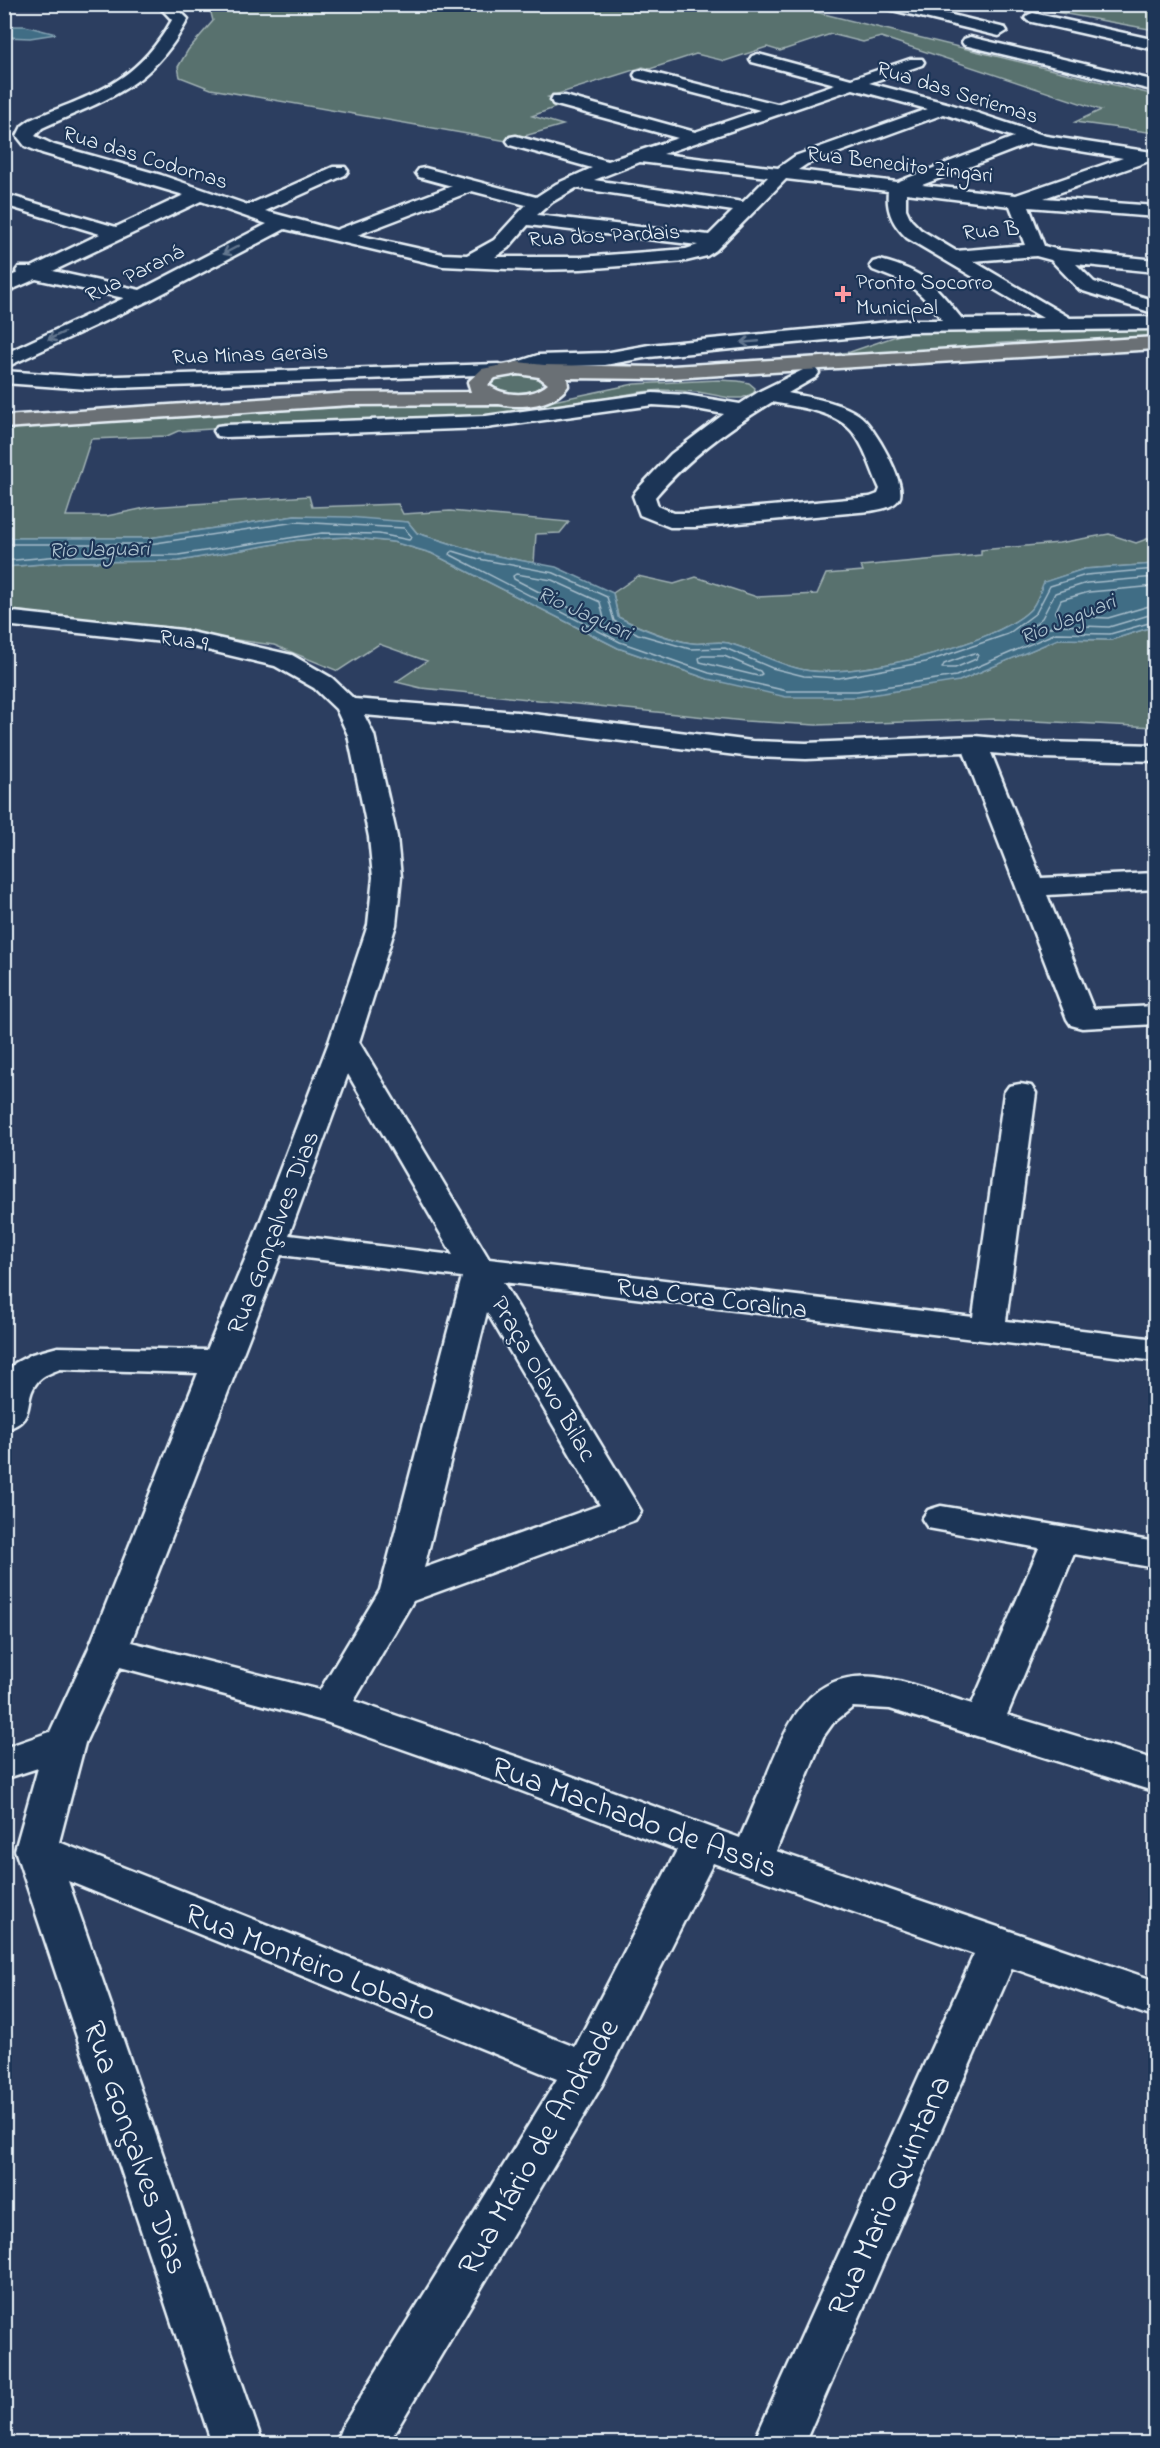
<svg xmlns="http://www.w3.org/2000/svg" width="1160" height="2448" font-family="'Indie Flower',sans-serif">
  <rect width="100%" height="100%" fill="#2c3e60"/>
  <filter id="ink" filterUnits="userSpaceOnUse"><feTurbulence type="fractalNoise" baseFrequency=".0167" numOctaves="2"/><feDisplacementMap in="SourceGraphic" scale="12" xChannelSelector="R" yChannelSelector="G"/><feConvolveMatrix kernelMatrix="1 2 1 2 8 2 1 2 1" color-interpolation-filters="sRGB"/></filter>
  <g filter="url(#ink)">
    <!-- green -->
    <path fill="#58716e" stroke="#a0b1b3" stroke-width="1.5" d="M201,5H787L1155,95V133L1075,122L1101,110L881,37L863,42L831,34L780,51L767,47L725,61L696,54L650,69L643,67L548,97L565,104L532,116L563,125L507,141L211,89L180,77L178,67L188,50L213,21L211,13Z
      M1017,5H1155V31L1149,29Z
      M1155,327V338C1126,339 1097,342 1068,343C1035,344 1005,338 972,349L779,361L850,352L908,332Z
      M513,374L535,377L542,383L541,386C529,397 506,396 493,387L492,384L498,378Z
      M718,380L738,381L749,383L755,388L754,393L742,398H730L698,392L662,390L641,392L496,417L314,423L178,431L167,436L91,439L66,516H107L150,507L309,496L312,507L398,504L403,514L450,511L569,522L560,533L536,534L534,563L481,553L417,533L408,522L295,516L149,538H5V426L425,403L514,406L539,404L634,384Z
      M1109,534L1136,543L1155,536V564L1084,569L1045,582C1041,590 1037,604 1030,610C995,645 853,679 805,670C777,665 754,650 728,643C716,640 703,645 691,643C666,639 641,628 618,617L613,593L638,576L674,584L696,577L757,597L817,594L826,574L863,571L861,566L981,555V550L1059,543Z
      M346,537L393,542L431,553L618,648L708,679L959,681L1058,639L1111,640L1155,626V727L994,719L816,725L745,721L421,688L396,682L427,661L379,644L338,671L274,645L5,609V567L66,562L179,561L298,540Z"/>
    <!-- water -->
    <path fill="#416d85" stroke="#84a2b3" stroke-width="1.5" d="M5,26H25L56,34L30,38L5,37Z
      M295,516L348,517L408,522L417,533L481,553L556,567L613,593L618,617C640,628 666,639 691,643C703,645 716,640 728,643C754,650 777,665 805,670C853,679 995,645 1030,610C1037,604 1040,590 1044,582L1084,569L1155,564V626L1111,640L1058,639L959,681L858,697H786L708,679L618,648L431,553L393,542L346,537L298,540L179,561L66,562L5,567V538H149Z"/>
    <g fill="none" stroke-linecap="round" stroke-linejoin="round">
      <!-- shore -->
      <path stroke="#a5bcca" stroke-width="1.5" d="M4,544H149L296,522L404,528L412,537L409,540L379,534L322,533L178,555L60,556L4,561
        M1156,569L1086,575L1050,586L1036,613L1008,634L926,662L839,678L804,676L772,668L725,648L690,649L638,634L614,621L607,597L554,573L479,559L453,551L449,554L620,642L709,673L787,691H857L956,676L1056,633L1110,634L1156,621
        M516,574L552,580L600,602L605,623L601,624L514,579L513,576Z
        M1156,577L1087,583L1055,593L1042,618L1021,636L1025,638L1056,625L1109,627L1156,613
        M1156,586L1089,592L1061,600L1055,613L1058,616L1108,618L1156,604
        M974,653L978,655L976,659L955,668H942L944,664Z
        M702,656H724L760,671L762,674L758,676L700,662L699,658Z"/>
      <!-- minor casing -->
      <g stroke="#e8f1f8" stroke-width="5">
        <path id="minor" d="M157,4H173L188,19C151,88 109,98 42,128L35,136L54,145L161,175L248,205L333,167H345L348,171L345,175L265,211L336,230L452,186L419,177L416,173L419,169L425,168L536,197L556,184L592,168L510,145L507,141L510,137L516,136L608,161L678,138L553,104L551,100L553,96H565L695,132L760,110L636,78L634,75L636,72L642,70L777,104L835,84L752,62L750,59L752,56L758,54L851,79L910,59H922L924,62L922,65L869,83L950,104L1046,136L1152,152L1155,156L1152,160L1044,198L1156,206V217L1029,207L1044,246L1059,250L1156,260V272L1076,264L1094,282L1156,301V314L1080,290L1051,260L1036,256L973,261L1070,318L1156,317V329L910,332L649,357L605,365L540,367L518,374L511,372L508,368L511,364L538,355L605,353L649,345L910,320H942C916,286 912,285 873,270L870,266L873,262L880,260C926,272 934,284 962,319L1043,318L907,238C893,225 886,211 888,191L786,179L716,250L707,256L686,261L581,269L528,270L443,266L285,229L150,300L4,368V354L124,298L36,279L4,293V279L18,273L16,271L19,267H32L100,234L4,205V194L116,227L184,195L42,153L25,146L17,136L22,126L30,120C93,94 136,84 172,20ZM853,89L927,109L795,156L778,168L663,154ZM944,114L1014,137L897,182L798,170L807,164ZM1031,143L1123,158L1016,195L922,185ZM640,162L768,177L743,202L594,180ZM576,188L733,211L709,235L537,215L552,202ZM472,191L526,205L494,240L467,255L443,254L357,235ZM906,193L1010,206L1025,245L956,251L921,230L911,220L906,209ZM201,201L267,224L140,290L53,271ZM528,225L698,245L686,249L581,257H495L508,248Z
          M878,4H907L1005,28L1007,31L999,36L880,7Z
          M1033,13L1156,40V50L1028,21L1025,18L1028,15Z
          M970,37L1156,81V91L964,45L962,42L964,39Z
          M498,364L505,366L508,370L505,374L87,389L4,383V371L87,377Z
          M809,367L816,369L819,373L816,377L788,393C811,398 839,401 859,415C873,424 908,485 899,499C893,508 880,509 870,511L695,527H670L640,515L633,496L636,491L671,454L724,414L686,407L653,405L486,428L225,437L217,436L214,431L217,426L225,425L486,416L653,393L686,395L740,404L760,391ZM772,402C796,407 833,410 851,430C865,445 871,470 880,489L878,494L870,497L695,513H674L658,506L655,497C688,458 728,429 772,402Z
          M4,611L182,630L292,655L332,678L354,699L517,712L752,741L806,743L974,736L1043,742L1156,745V761L1043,758L991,753L1041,878L1156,873V889L1047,895L1093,1009L1156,1006V1024L1082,1028L1071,1025L1067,1019L964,752L806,759L752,757L517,728L364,715L374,735L397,837L401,877L396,925L359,1042L489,1259L973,1317L1004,1093L1009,1086L1020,1084L1031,1086L1036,1093L1006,1321L1156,1339V1361L503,1282L641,1511L635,1520L413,1601L354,1701L541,1765L740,1838C749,1817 758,1796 767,1775C788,1724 807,1671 875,1677C907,1680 941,1695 972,1704L1039,1548L928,1528L922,1519L928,1510L941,1506L1156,1542V1568L1074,1554L1007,1715L1156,1760V1792L890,1709L853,1707L833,1723L823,1737L776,1851L1156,1981V2018L1012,1968L804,2444H753L974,1954L713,1863L602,2085L388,2444H335L342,2427L557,2079L68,1881L263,2444H212L15,1850L38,1768L4,1779V1748L50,1732L88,1650L198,1373L60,1369C53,1372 43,1375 38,1381C21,1401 39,1420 4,1430V1377L15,1363L32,1354L58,1347L207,1350L252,1243L329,1042L368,925L373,877L369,837L348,735L336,709L314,688L275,666L182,644L4,625ZM348,1074L453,1255L289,1235ZM281,1255L462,1277L380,1590L320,1690L131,1642ZM487,1312L600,1505L424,1568ZM120,1667L323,1721L511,1787L677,1850L575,2047L59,1842L85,1743Z"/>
      </g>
      <!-- major casing -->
      <g stroke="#e8f1f8" stroke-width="5">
        <path id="major" d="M1156,337V349L656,379L567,378L568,386C554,406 522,409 499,404L350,405L4,428V416L350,393L471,392L468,382L482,369L518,362L544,365L656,367ZM518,374L539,377L548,384C532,398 505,397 488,385L495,378Z"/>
      </g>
      <!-- minor -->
      <use href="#minor" fill="#1d3557" fill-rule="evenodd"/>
      <!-- major -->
      <use href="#major" fill="#6b7074" fill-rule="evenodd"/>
    </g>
    <!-- one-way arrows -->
    <defs><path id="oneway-shaft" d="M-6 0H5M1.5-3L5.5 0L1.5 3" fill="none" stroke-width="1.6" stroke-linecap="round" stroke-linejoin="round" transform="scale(1.5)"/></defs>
    <g stroke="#64778f">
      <use href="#oneway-shaft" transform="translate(231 250) rotate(152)"/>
      <use href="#oneway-shaft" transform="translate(56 336) rotate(155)"/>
      <use href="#oneway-shaft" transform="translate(750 342) rotate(175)"/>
    </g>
  </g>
  <!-- markers -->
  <path fill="#ff9aa2" stroke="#1d3557" stroke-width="2" d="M840 285h6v6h6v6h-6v6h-6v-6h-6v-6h6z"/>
  <g text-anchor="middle" stroke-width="4.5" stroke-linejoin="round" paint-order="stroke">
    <!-- far-street labels -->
    <g font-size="22" fill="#e8f1f8" stroke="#1d3557">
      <text transform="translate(958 91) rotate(17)" y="8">Rua das Seriemas</text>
      <text transform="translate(146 156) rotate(17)" y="8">Rua das Codornas</text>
      <text transform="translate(900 163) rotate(7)" y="8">Rua Benedito Zingari</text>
      <text transform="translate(991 229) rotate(-5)" y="8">Rua B</text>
      <text transform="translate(604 234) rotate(-3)" y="8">Rua dos Pardais</text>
      <text transform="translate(134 272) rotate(-26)" y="8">Rua Paraná</text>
      <text transform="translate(250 353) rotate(-2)" y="8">Rua Minas Gerais</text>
      <text transform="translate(184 639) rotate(9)" y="8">Rua 9</text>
    </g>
    <!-- far-poi labels -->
    <g font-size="22" fill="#e8f1f8" stroke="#1d3557" text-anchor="start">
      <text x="856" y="289">Pronto Socorro<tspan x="856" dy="25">Municipal</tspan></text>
    </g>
    <!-- far-water labels -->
    <g font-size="22" font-style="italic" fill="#aec3d0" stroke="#1d3557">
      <text transform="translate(99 548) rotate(-1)" y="8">Rio Jaguari</text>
      <text transform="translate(585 612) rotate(25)" y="8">Rio Jaguari</text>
      <text transform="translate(1067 618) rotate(-22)" y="8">Rio Jaguari</text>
    </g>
    <!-- street labels -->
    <g font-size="26" fill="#e8f1f8" stroke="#1d3557">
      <text transform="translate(272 1232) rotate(-69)" y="9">Rua Gonçalves Dias</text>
      <text transform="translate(712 1297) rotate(7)" y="9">Rua Cora Coralina</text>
      <text transform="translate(545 1378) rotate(60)" y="9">Praça Olavo Bilac</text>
    </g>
    <!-- near-street labels -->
    <g font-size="32" fill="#e8f1f8" stroke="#1d3557">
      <text transform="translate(635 1816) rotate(20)" y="11">Rua Machado de Assis</text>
      <text transform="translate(311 1961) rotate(22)" y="11">Rua Monteiro Lobato</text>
      <text transform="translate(537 2146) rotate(-60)" y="11">Rua Mário de Andrade</text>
      <text transform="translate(137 2147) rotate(71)" y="11">Rua Gonçalves Dias</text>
      <text transform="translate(888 2195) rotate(-66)" y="11">Rua Mario Quintana</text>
    </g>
  </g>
  <!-- margin -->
  <rect width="1160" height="2448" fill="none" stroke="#1d3557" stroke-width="24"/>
  <rect x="12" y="12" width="1136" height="2424" fill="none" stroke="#e8f1f8" stroke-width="2" filter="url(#ink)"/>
</svg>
